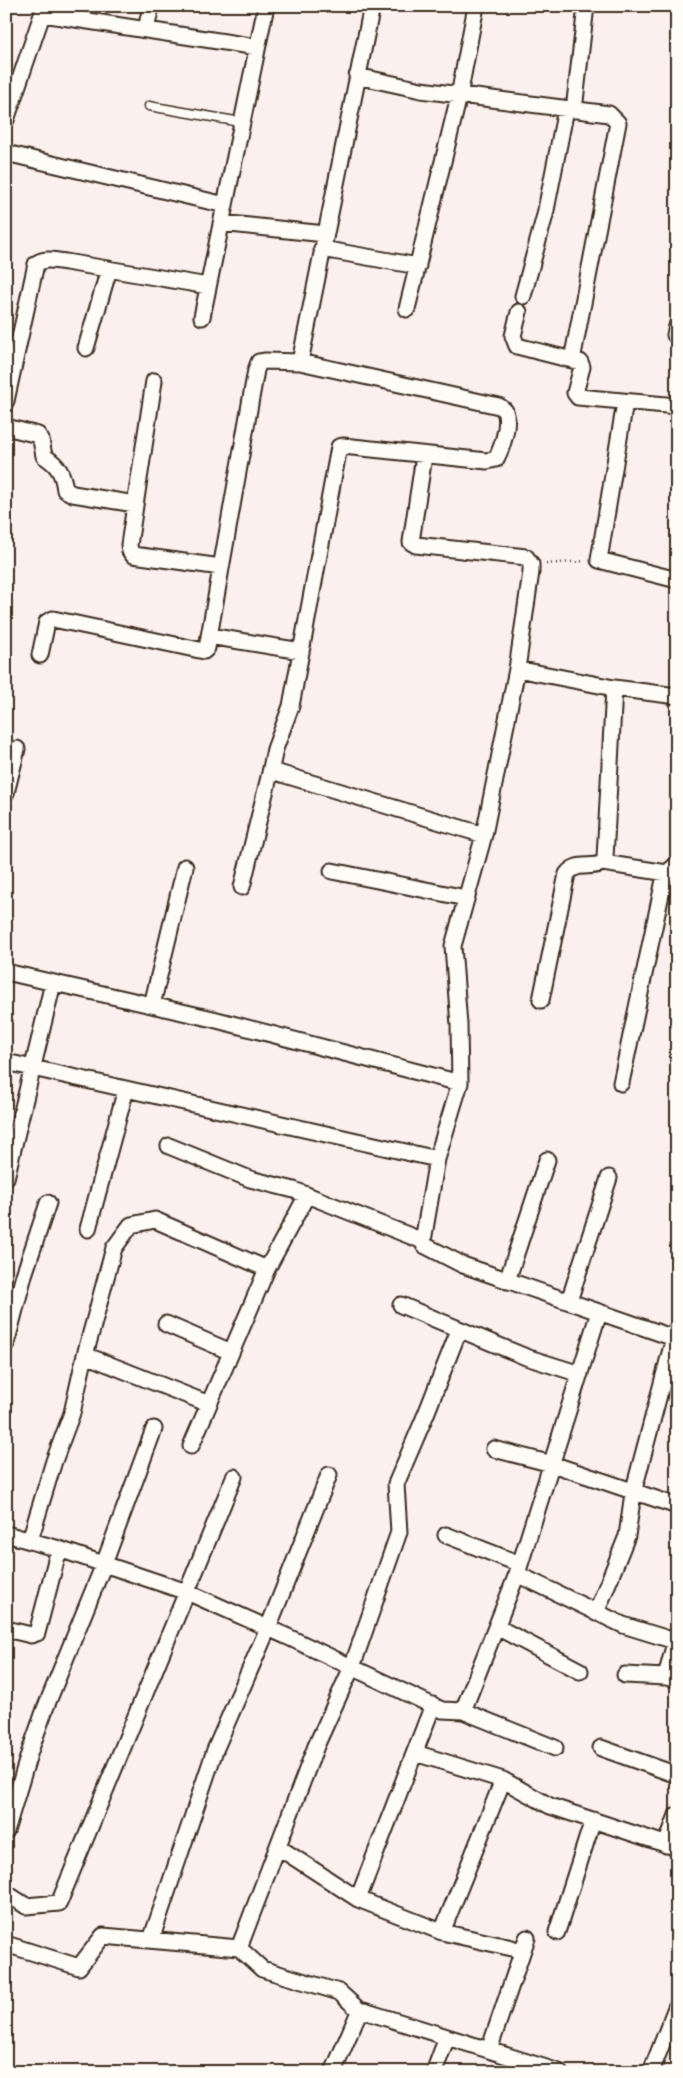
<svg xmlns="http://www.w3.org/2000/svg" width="683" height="2078" font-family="Delius,sans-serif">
  <rect width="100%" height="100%" fill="#fcf0ef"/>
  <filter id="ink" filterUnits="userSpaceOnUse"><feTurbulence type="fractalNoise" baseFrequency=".02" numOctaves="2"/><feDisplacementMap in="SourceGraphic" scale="10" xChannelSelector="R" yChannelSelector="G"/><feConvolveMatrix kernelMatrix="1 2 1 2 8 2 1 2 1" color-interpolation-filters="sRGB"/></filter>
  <g filter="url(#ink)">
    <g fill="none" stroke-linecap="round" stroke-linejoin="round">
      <!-- lane casing -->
      <g stroke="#3b2a1e" stroke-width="11">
        <path id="lane" d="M149,106L241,122"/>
      </g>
      <!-- street casing -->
      <g stroke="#3b2a1e" stroke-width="19">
        <path id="street" d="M43,14L257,47
          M146,30L151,6
          M357,76L421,90L609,114L618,123L572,360
          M574,110L586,6
          M6,120L45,6
          M6,153L225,205L202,317
          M225,205L266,6
          M221,223L325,234
          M322,249L418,266
          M523,296L545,215L566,109
          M407,309L459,96L476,6
          M519,312L513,336L517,346L580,362L582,367L575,393L578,397L677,406
          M675,335L677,326
          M86,348L109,269
          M154,381L129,545L130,551L133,555L221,567
          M6,401L36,264C45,257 56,261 66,262L208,286
          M625,402L599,560L677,580
          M6,427L38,435L41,440L44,456C58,465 63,473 65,490L73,494L135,504
          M424,456L411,542L416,545L526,557L531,564V572L517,669L484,835L453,946L459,1025L460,1083L437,1159L423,1241L424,1245L463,1265L674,1338L677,1328
          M209,636L301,651
          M40,655L47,622L53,619L204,651L207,648L256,370L259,362L266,361L300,362L372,6
          M517,669L614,688L677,696
          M270,773L275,749L291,706L339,447L343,446L487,461L496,459C502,448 510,424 505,411C505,411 500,406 499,406L300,362
          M6,793L17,749
          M603,863L667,873
          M332,871L466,898
          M242,887L270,773L275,772L484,835
          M6,972L213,1019L460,1083
          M541,1000L567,874C577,861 590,869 603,863L605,858L614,688
          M152,1005L185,867
          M6,1062L437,1159
          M621,1083L664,880L667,873L677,864
          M169,1146L250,1179L294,1190L423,1241
          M6,1178L53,983
          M88,1229L126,1089
          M507,1281L547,1160
          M569,1301L609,1178
          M401,1305L526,1357L580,1374
          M166,1324L231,1352
          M6,1344L24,1275L48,1203
          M85,1355L209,1404L267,1269L307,1195
          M191,1446L209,1404
          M494,1449L552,1464L677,1506
          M6,1534L59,1549L187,1592L286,1636L442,1710L463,1711L555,1748
          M446,1535L520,1564
          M30,1540L54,1461L72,1413L85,1355L114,1248L131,1225L155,1220L267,1269
          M517,1574L623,1625L675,1641
          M596,1613L627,1536L633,1493L674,1338L677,1339
          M497,1627L580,1671
          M6,1629L31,1635L37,1633L59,1549
          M625,1675L666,1677L677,1679
          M666,1677L677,1635
          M433,1705L358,1899L442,1932L503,1780
          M463,1711L517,1574L599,1312
          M601,1748L677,1775
          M415,1753L503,1780L550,1806L677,1848
          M6,1831L30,1751L45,1709L104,1564L154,1429
          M666,1845L677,1815
          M278,1847L358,1899
          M6,1893L26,1906L59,1903L234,1477
          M442,1932L512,1948
          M557,1932L593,1820
          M151,1940L215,1750L268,1628L329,1475
          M6,1944L79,1967L103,1936L239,1948L262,1969L339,1992L360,2011
          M239,1948L316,1746L352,1667L399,1532L396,1484L426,1414L459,1330
          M489,2050L527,1938
          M333,2072L358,2014L360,2011H364L559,2072
          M434,2072L447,2037
          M651,2072L677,2005"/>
      </g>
      <!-- path -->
      <path stroke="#3b2a1e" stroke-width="2.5" stroke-dasharray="1 4" stroke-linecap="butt" d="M546,564L585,561"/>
      <!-- lane -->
      <use href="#lane" stroke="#fdfcf7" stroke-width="8"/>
      <!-- street -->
      <use href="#street" stroke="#fdfcf7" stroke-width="15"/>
    </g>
  </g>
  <!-- margin -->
  <rect width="683" height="2078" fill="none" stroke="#fdfcf7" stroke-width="25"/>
  <rect x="12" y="12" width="658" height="2053" fill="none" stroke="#3b2a1e" stroke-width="2" filter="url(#ink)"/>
</svg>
